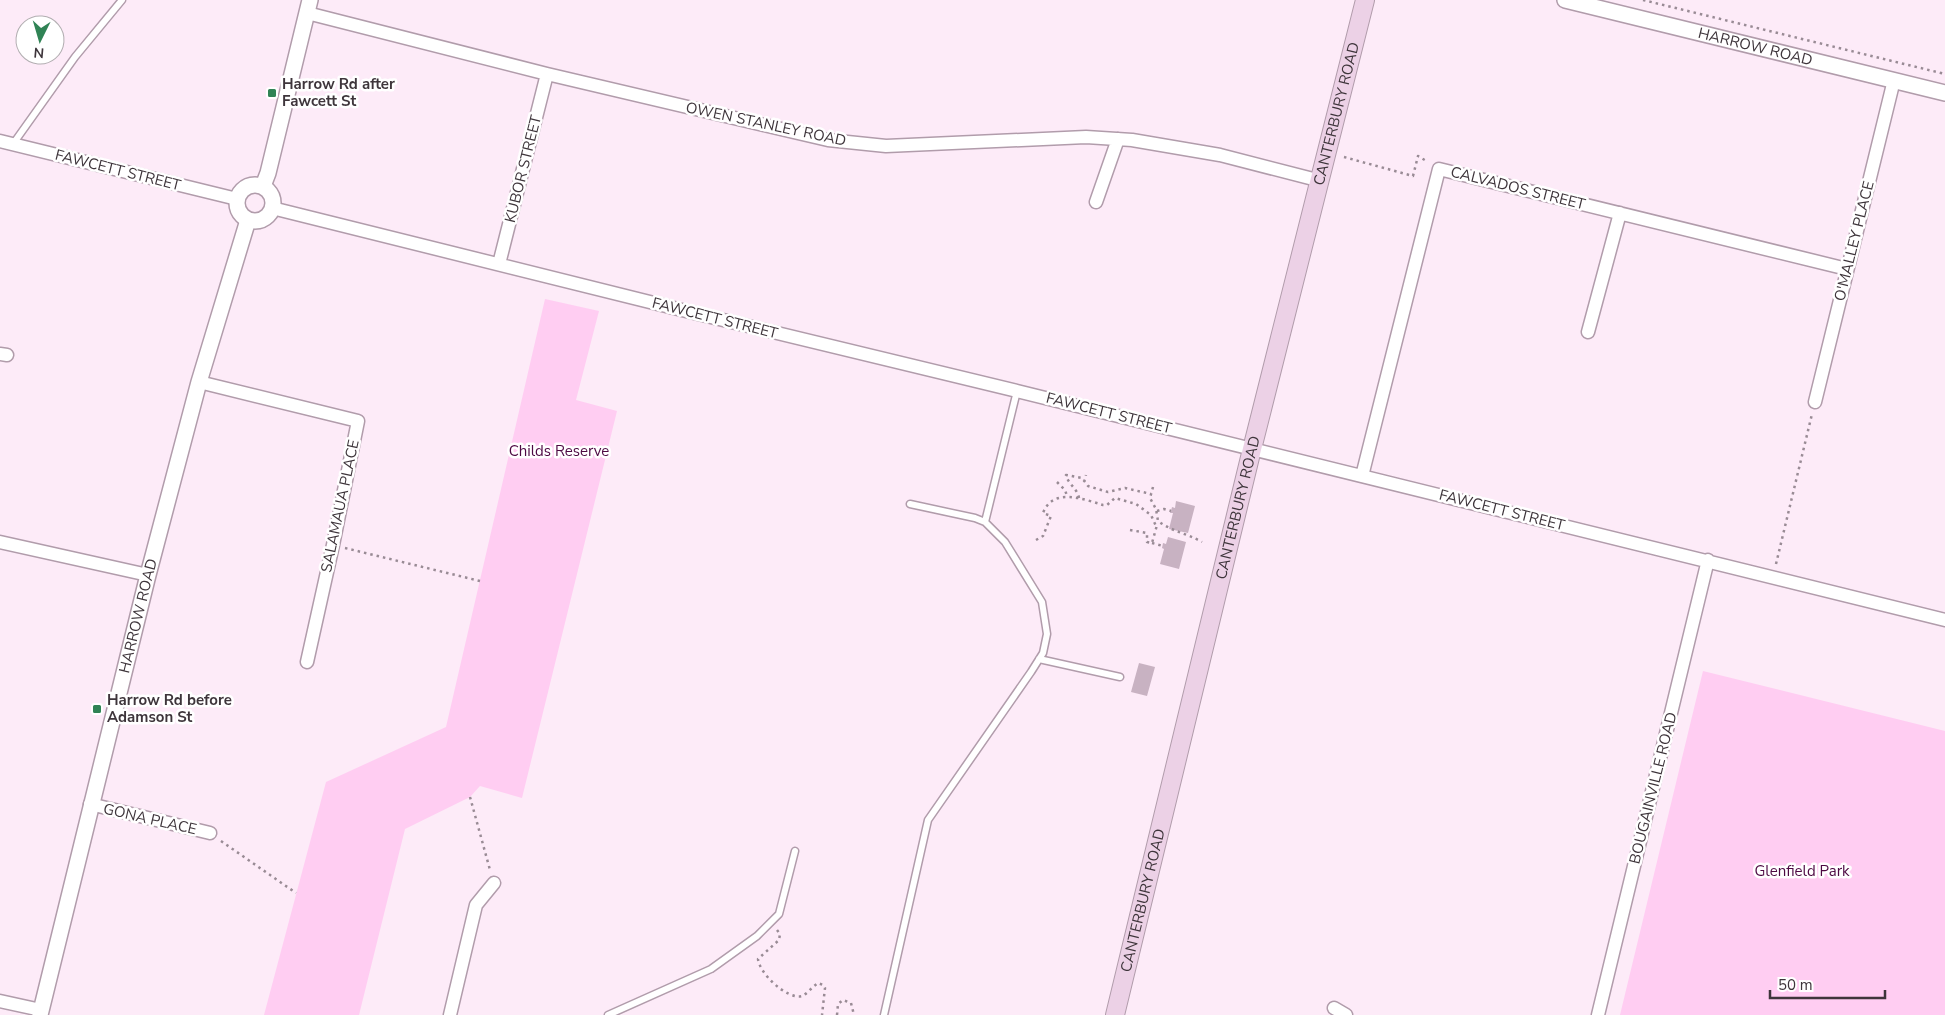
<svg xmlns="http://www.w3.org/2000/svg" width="1945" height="1015" font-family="'Nunito Sans',sans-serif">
  <rect width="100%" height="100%" fill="#fdebf8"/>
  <!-- green -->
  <path fill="#ffcdf2" d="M545,299L599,311L576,400L617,411L522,798L480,786L470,797L405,829L359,1015H264L326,782L446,727Z
    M1703,671L1945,731V1015H1620Z"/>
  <!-- building -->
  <path fill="#c8b2c2" d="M1176,501L1195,506L1188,533L1169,529L1173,513H1170L1171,511L1172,507L1175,508Z
    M1168,537L1186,542L1179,569L1160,564L1164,549L1162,548L1163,543L1166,544Z
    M1139,663L1155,667L1147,696L1131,692Z"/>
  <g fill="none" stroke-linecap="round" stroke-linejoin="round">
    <!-- service casing -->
    <g stroke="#b19cab" stroke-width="9">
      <path id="service" d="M13,144L75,57L122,0
        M985,522L1017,391
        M1039,659L1120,677
        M608,1015L711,969L757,936L779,914L795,851
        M884,1015L928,820L1031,672L1043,653L1047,634L1042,602L1005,542L985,522L975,518L910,504"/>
    </g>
    <!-- minor casing -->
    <g stroke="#b19cab" stroke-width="15">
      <path id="minor" d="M307,13L547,74L828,140L886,146L1086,137L1132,140L1220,155L1321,181
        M0,141L237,199
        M1096,202L1118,139
        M272,208L686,311L1017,391L1945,620
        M499,264L547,74
        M1588,332L1620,213
        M0,354L7,355
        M199,382L358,421L333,545L307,662
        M1815,402L1894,80
        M1362,476L1439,169L1847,269
        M0,542L148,575
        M90,804L210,833
        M0,1001L41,1010
        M1334,1008L1346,1015
        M450,1015L476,905L494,883
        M1598,1015L1708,560"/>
    </g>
    <!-- tertiary casing -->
    <g stroke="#b19cab" stroke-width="18">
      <g id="tertiary">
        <path id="s1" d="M1565,0L1945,93"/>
        <circle cx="255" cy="203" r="18"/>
        <path d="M263,186L268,173L310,0"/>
        <path id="s2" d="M40,1015L148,575L199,382L248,220"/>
      </g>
    </g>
    <!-- secondary casing -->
    <g stroke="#b19cab" stroke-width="20">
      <g id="secondary">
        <path id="s3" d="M1115,1015L1252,449L1365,0"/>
      </g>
    </g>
    <!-- path -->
    <path stroke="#998b95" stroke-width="2.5" stroke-dasharray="2.5 4" stroke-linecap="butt" d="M1643,0L1945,74
      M1344,157L1413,176L1418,156L1428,162
      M1057,482L1065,490L1067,496
      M1084,482L1086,475
      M1153,487L1150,498L1156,509L1158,521C1173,532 1186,533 1202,542
      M1079,498C1077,488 1068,484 1066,475L1082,478L1088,486L1108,492L1125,488L1151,494
      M1157,511L1164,509L1171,511
      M1130,530L1147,533V542L1152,543L1157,525
      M1036,540L1043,536L1051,516L1043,513C1053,487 1083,499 1103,505H1107L1115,498L1136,504L1151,515L1156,526
      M1152,543L1163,546
      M345,548L480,581
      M1776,564L1812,414
      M470,797L490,870
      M221,841L296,893
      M777,930L780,934L779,940L758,959C759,973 787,1000 802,996C807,994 812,987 818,983L823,985L825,988L822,1015
      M837,1015L838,1004L843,1000L851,1003L854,1015"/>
    <!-- service -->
    <use href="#service" stroke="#fff" stroke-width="6"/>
    <!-- minor -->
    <use href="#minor" stroke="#fff" stroke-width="12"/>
    <!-- tertiary -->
    <use href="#tertiary" stroke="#fff" stroke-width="15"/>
    <!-- secondary -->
    <use href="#secondary" stroke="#ecd1e6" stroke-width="18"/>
  </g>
  <!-- markers -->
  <g fill="#308355" stroke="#fff" stroke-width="2">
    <rect x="267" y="88" width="10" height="10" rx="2.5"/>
    <rect x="92" y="704" width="10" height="10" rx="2.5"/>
  </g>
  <g text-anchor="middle" stroke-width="5" stroke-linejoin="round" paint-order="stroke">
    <!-- street labels -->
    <g font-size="15" fill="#3e353b" stroke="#fff">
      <text dy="5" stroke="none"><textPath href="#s1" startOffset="196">HARROW ROAD</textPath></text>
      <text dy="5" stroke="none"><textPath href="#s3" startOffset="928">CANTERBURY ROAD</textPath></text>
      <text transform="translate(766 124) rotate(12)" y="5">OWEN STANLEY ROAD</text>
      <text transform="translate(523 169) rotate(-76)" y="5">KUBOR STREET</text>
      <text transform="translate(118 170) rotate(14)" y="5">FAWCETT STREET</text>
      <text transform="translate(1518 188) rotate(14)" y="5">CALVADOS STREET</text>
      <text transform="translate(1854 241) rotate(-76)" y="5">O'MALLEY PLACE</text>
      <text transform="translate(715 318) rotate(14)" y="5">FAWCETT STREET</text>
      <text transform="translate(1109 413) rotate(14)" y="5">FAWCETT STREET</text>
      <text transform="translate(340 506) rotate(-78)" y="5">SALAMAUA PLACE</text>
      <text dy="5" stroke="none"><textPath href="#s3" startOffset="522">CANTERBURY ROAD</textPath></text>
      <text transform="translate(1502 510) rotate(14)" y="5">FAWCETT STREET</text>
      <text dy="5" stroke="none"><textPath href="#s2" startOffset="411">HARROW ROAD</textPath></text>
      <text transform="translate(1653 788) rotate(-76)" y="5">BOUGAINVILLE ROAD</text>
      <text transform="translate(150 819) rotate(13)" y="5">GONA PLACE</text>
      <text dy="5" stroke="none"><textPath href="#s3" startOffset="118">CANTERBURY ROAD</textPath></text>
    </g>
    <!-- poi labels -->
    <g font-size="15" font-weight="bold" fill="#3e353b" stroke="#fff" text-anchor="start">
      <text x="282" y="89">Harrow Rd after<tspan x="282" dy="17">Fawcett St</tspan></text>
      <text x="107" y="705">Harrow Rd before<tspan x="107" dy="17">Adamson St</tspan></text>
    </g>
    <!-- park labels -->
    <g font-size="15" fill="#4d0943" stroke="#fff">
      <text x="559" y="456">Childs Reserve</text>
      <text x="1802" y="876">Glenfield Park</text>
    </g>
  </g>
  <!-- north arrow -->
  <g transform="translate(40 40) rotate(185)"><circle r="24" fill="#ffffff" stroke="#b2aeb1"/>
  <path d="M0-4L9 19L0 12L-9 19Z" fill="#308355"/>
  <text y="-8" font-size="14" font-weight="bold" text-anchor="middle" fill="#3e353b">N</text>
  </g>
  <!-- scale -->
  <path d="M1770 990v8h115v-8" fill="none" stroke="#3e353b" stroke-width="2.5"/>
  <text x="1778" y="990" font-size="15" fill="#3e353b" stroke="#ffffff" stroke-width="4" paint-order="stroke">50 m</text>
</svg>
